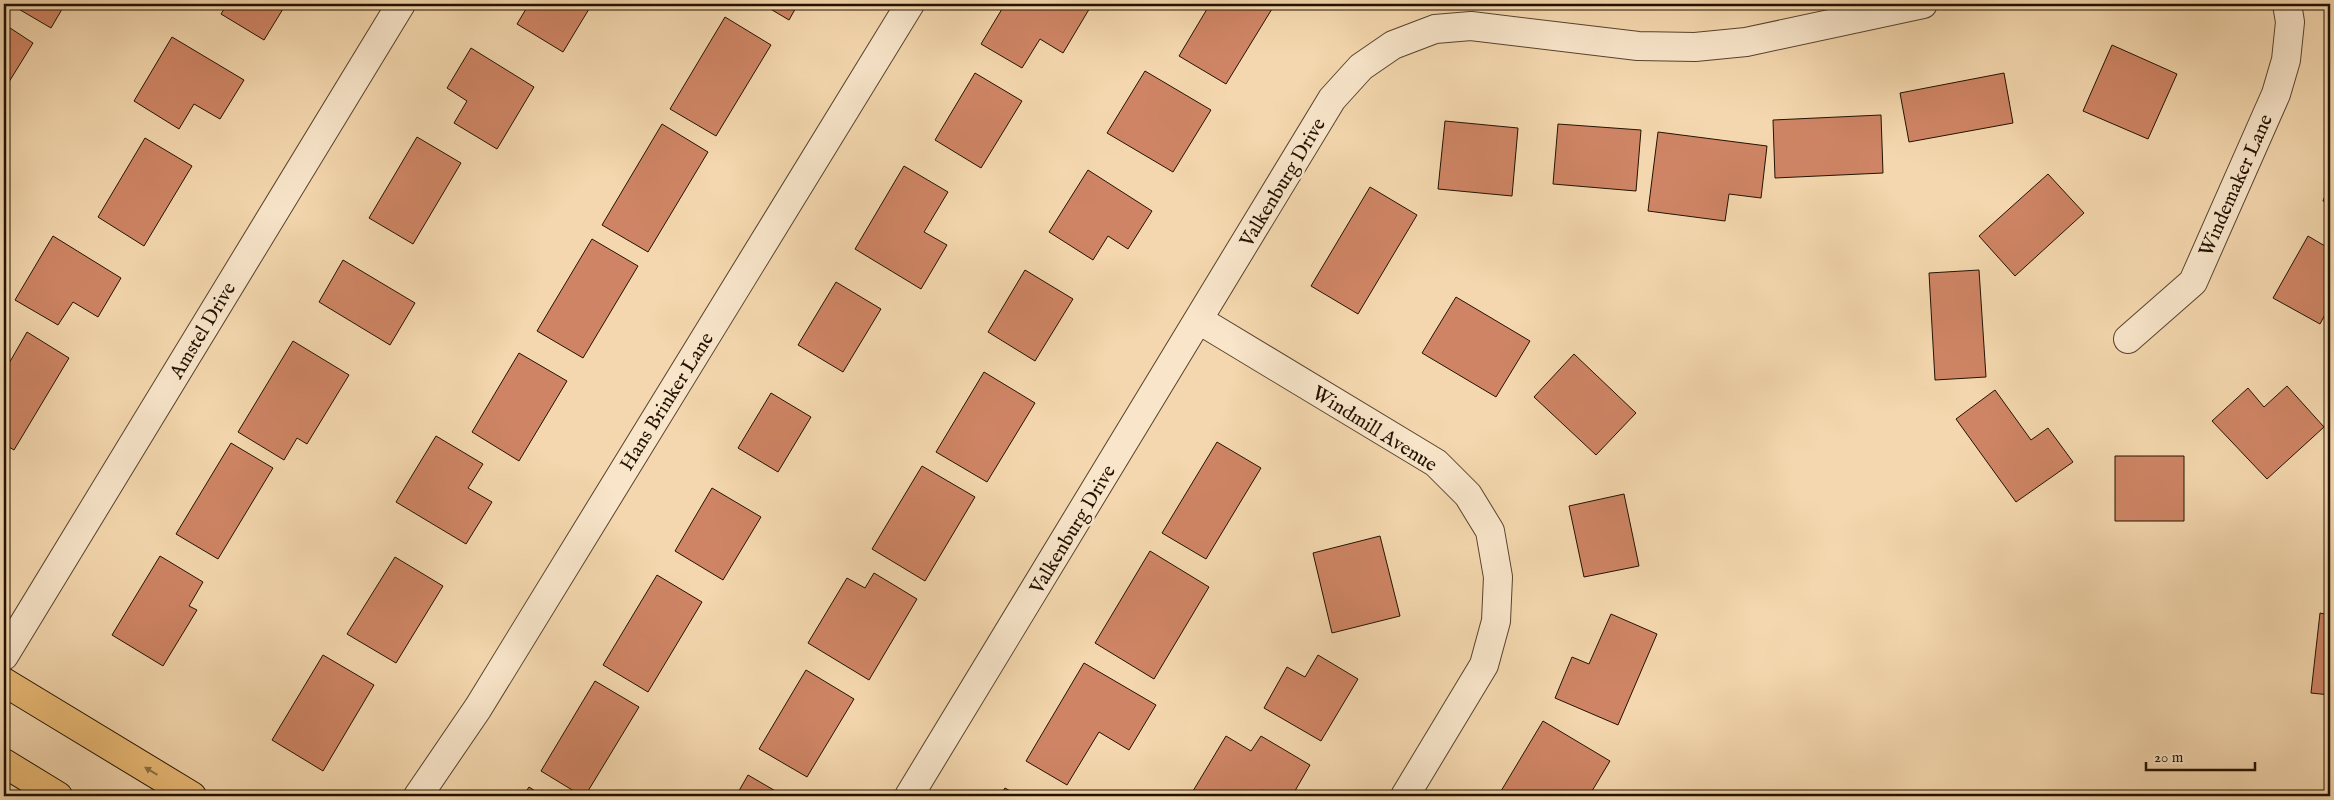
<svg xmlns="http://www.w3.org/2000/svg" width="2334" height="800" font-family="'IM FELL English',serif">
  <rect width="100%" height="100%" fill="#f4d7ae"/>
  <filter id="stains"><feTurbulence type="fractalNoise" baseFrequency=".004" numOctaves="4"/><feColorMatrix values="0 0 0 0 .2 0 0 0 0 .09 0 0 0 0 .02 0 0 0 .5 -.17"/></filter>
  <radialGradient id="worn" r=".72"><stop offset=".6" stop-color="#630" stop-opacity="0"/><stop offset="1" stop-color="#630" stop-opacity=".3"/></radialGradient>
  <!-- building -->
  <path fill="#cf8565" stroke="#231201" d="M10,4H65L51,28Z
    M227,4H286L264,40L221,14Z
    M529,4H592L563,52L517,24Z
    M762,4H798L789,20Z
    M1005,4H1087L1091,6L1063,53L1040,39L1022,68L981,44Z
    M1210,4H1275L1226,84L1179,56Z
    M725,17L771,45L716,136L670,109Z
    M4,24L33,43L4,90Z
    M172,37L244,80L220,119L194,104L179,129L134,101Z
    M2112,45L2177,74L2148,139L2083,111Z
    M471,48L534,87L497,149L454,123L467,101L447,88Z
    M1145,71L1211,110L1173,172L1107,133Z
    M975,73L1022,101L981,168L935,140Z
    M2004,73L2013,123L1909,142L1900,93Z
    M1881,115L1883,173L1775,178L1773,120Z
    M1445,121L1518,128L1512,196L1438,189Z
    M662,124L708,152L648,252L602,225Z
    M1558,124L1641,130L1636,191L1553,184Z
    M1658,132L1767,146L1761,198L1729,194L1725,221L1648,211Z
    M417,137L461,163L413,244L369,218Z
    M145,138L192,166L144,246L98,217Z
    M904,166L948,192L924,232L947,245L921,289L855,249Z
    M1088,170L1152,211L1128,249L1108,236L1093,260L1049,232Z
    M2048,174L2084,213L2015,276L1979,236Z
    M2330,183V204L2323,201Z
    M1370,187L1417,215L1358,314L1311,286Z
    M53,236L121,278L98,317L73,302L58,325L15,300Z
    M2308,236L2330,249V305L2320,324L2273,298Z
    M592,239L638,266L583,358L537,331Z
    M343,260L415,303L390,345L319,302Z
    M1025,270L1073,299L1035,361L988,332Z
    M1979,270L1986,377L1935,380L1929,273Z
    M836,282L881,309L843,372L798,345Z
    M1456,297L1530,341L1496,397L1422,353Z
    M27,332L69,358L14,450L4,444V372Z
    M293,341L349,375L307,444L297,438L284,460L238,432Z
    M519,353L567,381L519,461L472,432Z
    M1574,354L1636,413L1596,455L1534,397Z
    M984,372L1035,403L987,482L936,452Z
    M2287,386L2324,427L2267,479L2212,421L2248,388L2264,407Z
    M1995,390L2031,440L2048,428L2073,462L2016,502L1956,419Z
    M771,393L811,417L778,472L738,448Z
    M436,436L483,464L468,488L492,502L466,544L396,502Z
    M1217,442L1261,468L1206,559L1162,533Z
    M231,443L273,468L218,559L176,534Z
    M2115,456H2184V521H2115Z
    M922,466L975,497L925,581L872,549Z
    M712,488L761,517L723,580L675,551Z
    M1624,494L1639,566L1584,577L1569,506Z
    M1380,536L1400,616L1332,633L1313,553Z
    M1150,551L1209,587L1154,679L1095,643Z
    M160,556L203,582L189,606L197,610L163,666L112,635Z
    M395,557L443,586L396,663L347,634Z
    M874,573L917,599L869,680L808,643L847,578L865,588Z
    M657,575L702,602L648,692L603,665Z
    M2320,613L2330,615V695L2311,693Z
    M1611,614L1657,634L1618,725L1555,698L1572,657L1589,664Z
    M323,655L374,685L323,771L272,740Z
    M1318,655L1358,679L1321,741L1264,708L1287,667L1305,677Z
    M1084,663L1156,705L1129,750L1099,732L1067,785L1026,761Z
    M806,670L854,699L807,777L759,749Z
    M595,681L639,707L585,796H582L541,771Z
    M1543,721L1610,761L1589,796H1568L1560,791L1557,796H1498Z
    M1226,736L1251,751L1261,736L1310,765L1292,796H1272L1262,790L1258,796H1190Z
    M748,775L784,796H736Z
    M529,787L543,796H523Z
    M1005,788L1019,796H1000Z"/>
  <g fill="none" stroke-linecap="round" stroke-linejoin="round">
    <!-- minor casing -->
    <g stroke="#57432c" stroke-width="30">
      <path id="minor" d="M1199,320L1436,463L1468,495L1490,531L1498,577L1496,621L1484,665L1405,796
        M2128,339L2193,282L2276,94L2286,60L2290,22L2287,4
        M4,656L401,4
        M418,796L478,708L910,4
        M909,796L1332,99L1361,67L1393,45L1435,29L1471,26L1638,46L1695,47L1746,42L1923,4"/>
    </g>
    <!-- primary casing -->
    <g stroke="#231201" stroke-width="30">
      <path id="primary" d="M4,682L192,796
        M4,763L58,796"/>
    </g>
    <!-- minor -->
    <use href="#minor" stroke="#f8e5ca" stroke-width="28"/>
    <!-- primary -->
    <use href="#primary" stroke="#eabc77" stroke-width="28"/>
  </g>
  <!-- one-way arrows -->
  <defs><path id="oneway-solid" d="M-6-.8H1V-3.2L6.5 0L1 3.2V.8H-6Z" transform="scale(1.25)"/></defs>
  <use fill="#907042" href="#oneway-solid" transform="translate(151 771) rotate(-149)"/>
  <g text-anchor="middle" stroke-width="5" stroke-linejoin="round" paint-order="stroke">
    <!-- street labels -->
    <g font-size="20" fill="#231201" stroke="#f8e5ca">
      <text transform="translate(1282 182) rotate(-59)" y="7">Valkenburg Drive</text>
      <text transform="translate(2235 185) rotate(-66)" y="7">Windemaker Lane</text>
      <text transform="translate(202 330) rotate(-59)" y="7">Amstel Drive</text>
      <text transform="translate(666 401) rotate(-58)" y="7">Hans Brinker Lane</text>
      <text transform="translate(1375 428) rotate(32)" y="7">Windmill Avenue</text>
      <text transform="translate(1072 529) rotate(-59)" y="7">Valkenburg Drive</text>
    </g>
  </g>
  <!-- margin -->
  <rect width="2334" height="800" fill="none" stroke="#f4d7ae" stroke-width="20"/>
  <rect x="5" y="5" width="2324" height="790" fill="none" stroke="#231201" stroke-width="2.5"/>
  <rect x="10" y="10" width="2314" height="780" fill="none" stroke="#231201"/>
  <!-- scale -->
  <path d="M2146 762v8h109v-8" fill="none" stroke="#231201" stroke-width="2.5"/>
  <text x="2154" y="762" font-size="15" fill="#231201" stroke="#f8e5ca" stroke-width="4" paint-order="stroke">20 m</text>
  <rect width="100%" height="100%" filter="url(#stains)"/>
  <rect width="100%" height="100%" fill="url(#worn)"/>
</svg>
